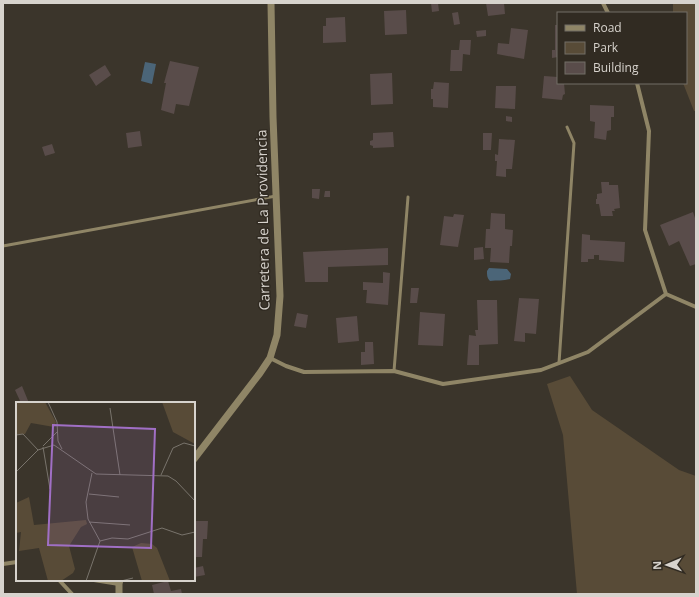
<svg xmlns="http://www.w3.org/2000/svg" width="699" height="597" font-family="'Open Sans',sans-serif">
  <rect width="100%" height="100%" fill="#3b352b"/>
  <!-- green -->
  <path fill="#584b37" d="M673,3H696V111H694L683,83H686V13H673Z
    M570,376L592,410L679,470L696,476V594H577L563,435L547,384Z"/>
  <!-- water -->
  <path fill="#4b6578" d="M145,62L156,64L152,84L141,81Z
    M489,268L507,269L511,274L510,279C503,281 497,280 490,281C487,278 487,275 487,271Z"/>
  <!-- building -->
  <path fill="#594c4a" d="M431,3H438L439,11L432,12Z
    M486,3H504L505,14L488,16Z
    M406,10L407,34L385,35L384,11Z
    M458,12L460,24L454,25L452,13Z
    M345,17L346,42L323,43V26H326V18Z
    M555,25H558V57L552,58V50H555Z
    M511,28L528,30L524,59L497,54L498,43L509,44Z
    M486,30V36L477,37L476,31Z
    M460,40H471L470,55L463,54L462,71H450L451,50H459Z
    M170,61L199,67L189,106L176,104L174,114L161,110L166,83H164Z
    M105,65L111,75L96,86L89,75Z
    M392,73L393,104L371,105L370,74Z
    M544,76L558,77V83H564L565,94L563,95L562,100L542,98Z
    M434,82L449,83L448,108L433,107V99H431V89H433Z
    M496,86H516L515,109L495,108Z
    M590,105L614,106V117H611V130L607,131L606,140L594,138L595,122L590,121Z
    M506,116L512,117V122L506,121Z
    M140,131L142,146L128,148L126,133Z
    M393,132L394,147L373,148V146L370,145V141L373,140V133Z
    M483,133H492L491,150H483Z
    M499,139L515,140L512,169H506V177L496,176L497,161H495V154L498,155Z
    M52,144L55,153L45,156L42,147Z
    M601,182H609V185H618L620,208L614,209L615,211H612L613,216H601L599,204H596V199H597V194L602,193Z
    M312,189H320L319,199L312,198Z
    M325,191H330V197H324Z
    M693,212L696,221V264L690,266L679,241L669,246L660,225Z
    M491,213L505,214V229L513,230L512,246H510L509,263L490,262L491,248H485L486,229H490Z
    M454,214L464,215L458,247L440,245L444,216L453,217Z
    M582,234L590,235V240L625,242L624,262L599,260V255H594V259H588V262H581Z
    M483,247L484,259L474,260V248Z
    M388,248V265L328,267V282H305L303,252Z
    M383,272L390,273L388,305L366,303L367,290H363V282L383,283Z
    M411,288H419L417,303H410Z
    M519,298L539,299L536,334L525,333V342L514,341Z
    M477,300H497L498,344L479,345V365H467L469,335L476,336L475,330H478Z
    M420,312L445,314L443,346L418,345Z
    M297,313L308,315L306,328L294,326Z
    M357,316L359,341L338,343L336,318Z
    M365,342H373L374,364L361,365V352H365Z
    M22,386L29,403H21L15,390Z
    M194,521H208L207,539H203L202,557H194Z
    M203,566L205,575L194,577V568Z
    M168,581L171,591L181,589L182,594H154L152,585Z"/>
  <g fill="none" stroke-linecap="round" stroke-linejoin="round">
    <!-- service -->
    <path stroke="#8f8566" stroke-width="3" d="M3,246L276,196
      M559,363L574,143L567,127
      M394,371L408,197"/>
    <!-- minor -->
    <path stroke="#8f8566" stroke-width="4" d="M603,3L608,13
      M637,83L649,131L645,230L666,294
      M270,358L286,366L304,372L394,371L443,384L541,370L588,352L666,294L696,307
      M3,564L17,562
      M59,580L72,594
      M94,580L119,584"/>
    <!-- tertiary -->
    <path stroke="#8f8566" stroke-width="7" d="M194,459L260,373L270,358L277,335L280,296L273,117L271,3
      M119,594V584L120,580"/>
  </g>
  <g text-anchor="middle" stroke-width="3" stroke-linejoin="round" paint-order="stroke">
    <!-- street labels -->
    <g font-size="14" fill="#d7d3cd" stroke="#312b22">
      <text transform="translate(263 220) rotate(-91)" y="5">Carretera de La Providencia</text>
    </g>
  </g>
  <!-- overview -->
  <g transform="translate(16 402)">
    <rect width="179" height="179" fill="#3b352b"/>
    <path d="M0,0H29L40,20L38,25L15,21L9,32H0ZM146,0H179V42L157,30ZM13,95L18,123L70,118L71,122L65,125L53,144L59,167L57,171L45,179H32L23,146L3,149L5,130L0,131V101ZM125,141L136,142L141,146L154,179H126L116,145Z" fill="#584b37"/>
    <path fill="none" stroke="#79746c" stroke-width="1" d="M32,0L41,20L42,39L46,47M94,6L104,73M0,33L7,32L22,48M27,44L42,29M27,45L34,87M0,70L22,48L38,43L80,72L152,74L160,79L179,99M145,73L157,46L168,41L179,44M73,92L103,95M73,120L114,123M84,139L96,136L112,137L146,126L166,133L179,130M70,179L84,139L72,117L70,100L76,71M105,179L117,176"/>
    <path fill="#a06fc5" fill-opacity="0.15" stroke="#a06fc5" stroke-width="2" d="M37,23L139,27L135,146L32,143Z"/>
    <rect width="179" height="179" fill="none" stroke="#d7d3cd" stroke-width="2"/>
  </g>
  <!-- border -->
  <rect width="699" height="597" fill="none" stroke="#d7d3cd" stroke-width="8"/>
  <!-- legend -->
  <rect x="557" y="12" width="130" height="72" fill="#312b22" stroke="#736e66"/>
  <rect x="565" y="25" width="20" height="6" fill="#8f8566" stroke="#736e66"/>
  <text x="593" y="32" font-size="12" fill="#d7d3cd">Road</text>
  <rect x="565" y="42" width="20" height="12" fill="#584b37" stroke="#736e66"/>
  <text x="593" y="52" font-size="12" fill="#d7d3cd">Park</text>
  <rect x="565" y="62" width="20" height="12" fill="#594c4a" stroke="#736e66"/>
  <text x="593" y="72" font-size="12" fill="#d7d3cd">Building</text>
  <!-- north arrow -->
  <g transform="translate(667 565) rotate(268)" stroke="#312b22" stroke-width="3" paint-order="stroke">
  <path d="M0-3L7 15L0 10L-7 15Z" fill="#d7d3cd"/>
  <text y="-6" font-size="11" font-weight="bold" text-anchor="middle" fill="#d7d3cd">N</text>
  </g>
</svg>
